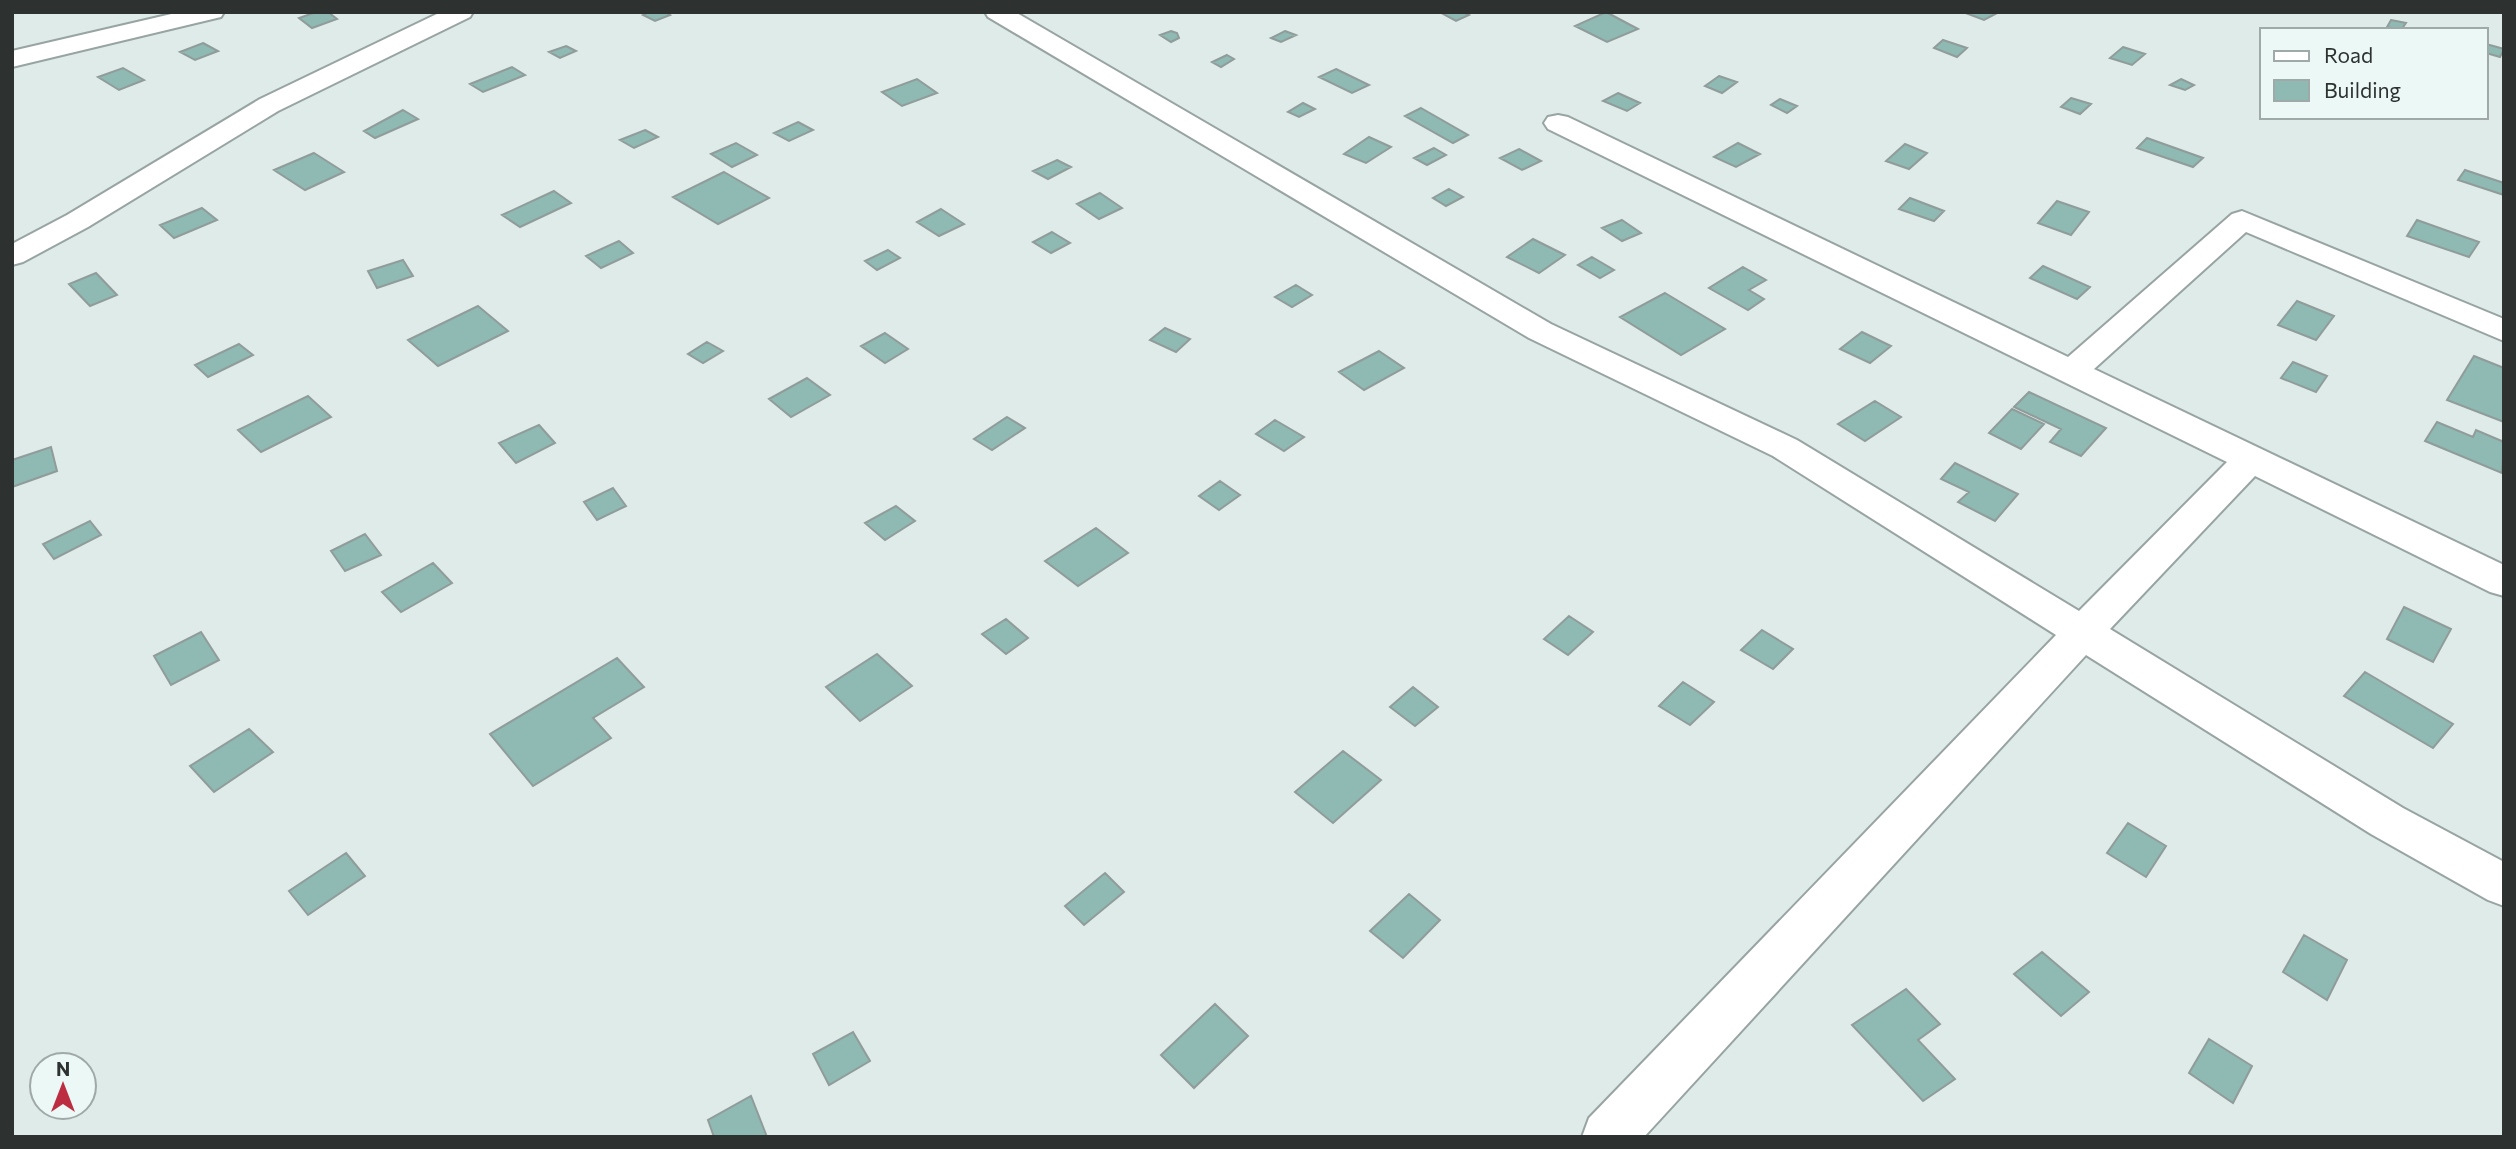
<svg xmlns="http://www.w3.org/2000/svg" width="2516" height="1149" font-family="Commissioner,sans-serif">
  <rect width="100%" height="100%" fill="#deebe9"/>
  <!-- building -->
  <path fill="#8fb9b3" stroke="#909c9a" stroke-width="2" d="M316,12H328L337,19L312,28L299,18Z
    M649,12H665L670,15L655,21L643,15Z
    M1448,12H1463L1469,15L1456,21L1443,14Z
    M1606,12L1638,29L1607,42L1575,26Z
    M1963,12H1999L1984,20Z
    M2391,20L2406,23L2401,30L2387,27Z
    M1171,31L1177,33L1179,38L1171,42L1160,35Z
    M1285,31L1296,35L1281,42L1271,38Z
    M1943,40L1967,48L1957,57L1934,48Z
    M203,43L218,51L195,60L180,52Z
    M2486,44L2504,49L2500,57L2486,53Z
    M566,46L576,51L560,58L549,52Z
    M2123,47L2145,54L2132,65L2110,58Z
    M1227,55L1234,59L1221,67L1212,62Z
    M512,67L525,75L483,92L470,84Z
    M123,68L144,80L119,90L98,77Z
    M1336,69L1369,85L1352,93L1319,77Z
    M1719,76L1737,82L1722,93L1705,86Z
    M917,79L937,93L902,106L882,92Z
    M2181,79L2194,85L2185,90L2170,85Z
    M1618,93L1640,103L1627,111L1603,101Z
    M2071,98L2091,104L2080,114L2061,107Z
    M1780,99L1797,106L1787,113L1771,105Z
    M1303,103L1315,109L1299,117L1288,112Z
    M1421,108L1468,135L1453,143L1405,116Z
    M403,110L418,119L375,138L364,131Z
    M798,122L813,130L789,141L774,133Z
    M645,130L658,137L634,148L620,140Z
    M1369,137L1391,147L1366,163L1344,154Z
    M2147,138L2203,158L2193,167L2137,148Z
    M736,143L757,155L732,167L711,154Z
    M1738,143L1760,154L1736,167L1714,157Z
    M1905,144L1927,153L1909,169L1886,161Z
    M1434,148L1446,155L1427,165L1414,158Z
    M1519,149L1541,161L1522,170L1500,158Z
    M314,153L344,172L305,190L274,170Z
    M1057,160L1071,167L1048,179L1033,171Z
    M2465,170L2504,183V195L2458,180Z
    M724,172L769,198L718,224L673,197Z
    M1449,189L1463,197L1446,206L1433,198Z
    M554,191L571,203L520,227L502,215Z
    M1100,193L1122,208L1099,219L1077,204Z
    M1910,198L1944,211L1934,221L1899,209Z
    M2057,201L2089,212L2071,235L2038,223Z
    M202,208L217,220L174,238L160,225Z
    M941,209L964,224L939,236L917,222Z
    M1622,220L1641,233L1622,241L1602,228Z
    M2417,220L2479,242L2469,257L2407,236Z
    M1052,232L1070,243L1051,253L1033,242Z
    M1533,239L1565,255L1539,273L1507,257Z
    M619,241L633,253L601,268L586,256Z
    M888,250L900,258L877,270L865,261Z
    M1592,257L1614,270L1600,278L1578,265Z
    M403,260L413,276L377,288L368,271Z
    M2043,266L2090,287L2077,299L2030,278Z
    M1743,267L1766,280L1749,290L1764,299L1748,310L1709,288Z
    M96,273L117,295L90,306L69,284Z
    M1296,285L1312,295L1292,307L1275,297Z
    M1665,293L1725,329L1681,355L1620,317Z
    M2297,301L2334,316L2316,340L2278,325Z
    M478,306L508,331L438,366L408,340Z
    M1165,328L1190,339L1176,352L1150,340Z
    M1862,332L1891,346L1870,363L1840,349Z
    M885,333L908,349L885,363L861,346Z
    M707,342L723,351L703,363L688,354Z
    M239,344L253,355L208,377L195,365Z
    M1379,351L1404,368L1364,390L1339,372Z
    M2474,356L2504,368V422L2447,400Z
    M2293,362L2327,376L2316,392L2281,378Z
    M807,378L830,395L791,417L769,399Z
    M2029,392L2106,428L2081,456L2050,442L2061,429L2014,407Z
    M308,396L331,417L261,452L238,430Z
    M1875,401L1901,417L1865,441L1838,424Z
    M2012,409L2044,424L2021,449L1989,433Z
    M1007,417L1025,428L992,450L974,439Z
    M1275,420L1304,437L1284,451L1256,434Z
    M2437,422L2473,437L2476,430L2504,442L2502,473L2425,441Z
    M539,425L555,443L516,463L499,443Z
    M51,447L57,471L12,487V460Z
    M1955,463L2018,494L1995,521L1958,502L1969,492L1941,479Z
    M1220,481L1240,495L1219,510L1199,496Z
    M613,488L626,506L597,520L584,502Z
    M896,506L915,521L885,540L865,523Z
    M90,521L101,535L54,559L43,544Z
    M1096,528L1128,553L1078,586L1045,561Z
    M365,534L381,555L345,571L331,551Z
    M433,563L452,583L401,612L382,592Z
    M2404,607L2451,629L2433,662L2387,639Z
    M1569,616L1593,632L1568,655L1544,639Z
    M1006,619L1028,638L1006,654L982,634Z
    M1762,630L1793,649L1773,669L1741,650Z
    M201,632L219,660L171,685L154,656Z
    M877,654L912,686L860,721L826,687Z
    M617,658L644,687L593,718L611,738L533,786L490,734Z
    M2365,672L2453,724L2433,748L2344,696Z
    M1683,682L1714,702L1690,725L1659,706Z
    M1413,687L1438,707L1415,726L1390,707Z
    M249,729L273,752L214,792L190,766Z
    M1343,751L1381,780L1333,823L1295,792Z
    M2128,823L2166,846L2146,877L2107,853Z
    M346,853L365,876L308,915L289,891Z
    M1105,873L1124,892L1084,925L1065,906Z
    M1409,894L1440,920L1403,958L1370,931Z
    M2304,935L2347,960L2327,1000L2283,972Z
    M2042,952L2089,992L2061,1016L2014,974Z
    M1906,989L1940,1024L1918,1040L1955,1079L1923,1101L1852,1025Z
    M1215,1004L1248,1036L1194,1088L1161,1055Z
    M853,1032L870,1061L829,1085L813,1054Z
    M2209,1039L2252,1066L2233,1103L2189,1073Z
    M751,1096L767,1137H714L708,1120Z"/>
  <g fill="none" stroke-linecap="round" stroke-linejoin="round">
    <!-- street casing -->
    <g stroke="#98a4a2" stroke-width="4">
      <path id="street" d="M180,12H224L221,17L12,67V51Z
        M441,12H473L470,17L278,111L88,227L23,262L12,265V244L67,215L260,99Z
        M985,12H1015L1551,324L1797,440L2079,611L2227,462L1548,129L1544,123L1548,117L1558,115L1568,117L2068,357L2232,214L2242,211L2504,319V341L2246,232L2094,369L2504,565V596L2490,592L2255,476L2110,629L2403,808L2504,862V906L2488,900L2371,834L2086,655L1644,1137H1582L1589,1118L2056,635L1773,456L1529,338L988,17Z"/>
    </g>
    <!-- street -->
    <use href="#street" fill="#fff" fill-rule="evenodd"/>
  </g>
  <!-- border -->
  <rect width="2516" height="1149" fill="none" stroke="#2d3231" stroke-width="28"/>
  <!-- legend -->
  <rect x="2260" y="28" width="228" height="91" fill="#ebf8f6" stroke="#9fa9a7" stroke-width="2"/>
  <rect x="2274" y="51" width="35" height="10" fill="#ffffff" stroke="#9fa9a7" stroke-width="2"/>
  <text x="2324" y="63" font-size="21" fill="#2d3231">Road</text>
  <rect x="2274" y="80" width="35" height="21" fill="#8fb9b3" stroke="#9fa9a7" stroke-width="2"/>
  <text x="2324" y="98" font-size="21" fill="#2d3231">Building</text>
  <!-- north arrow -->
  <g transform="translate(63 1086)"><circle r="33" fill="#ebf8f6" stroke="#9fa9a7" stroke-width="2"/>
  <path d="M0-5L12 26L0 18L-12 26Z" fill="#bd2d41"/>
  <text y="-10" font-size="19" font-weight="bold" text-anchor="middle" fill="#2d3231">N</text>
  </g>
</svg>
